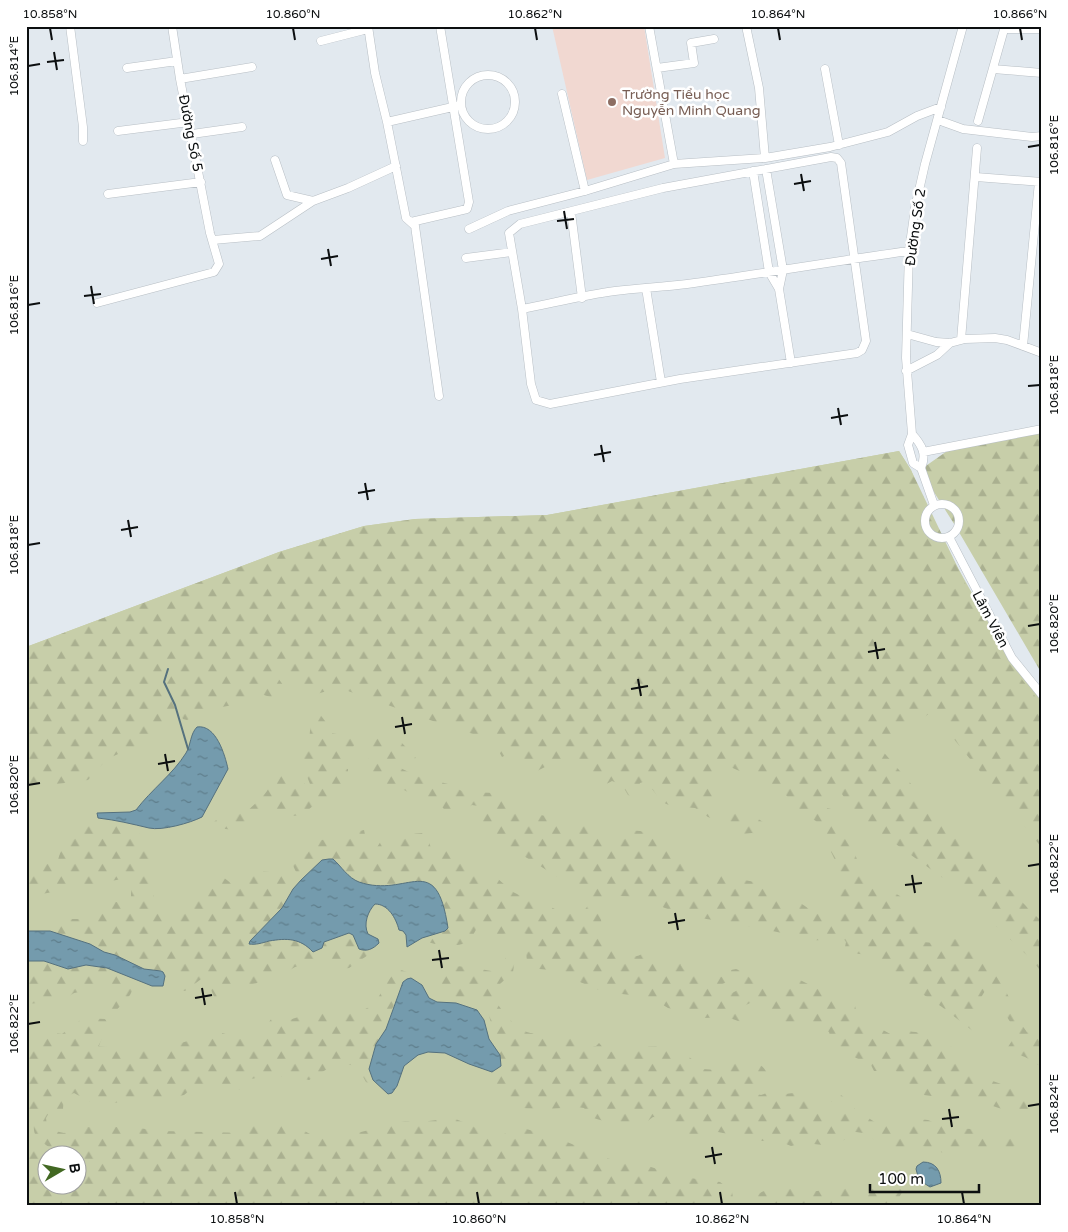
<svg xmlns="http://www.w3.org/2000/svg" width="1068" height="1232" font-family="'Varela Round',sans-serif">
  <defs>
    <pattern id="forest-firs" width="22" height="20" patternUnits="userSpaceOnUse" patternTransform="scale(1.25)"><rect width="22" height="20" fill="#c7cea9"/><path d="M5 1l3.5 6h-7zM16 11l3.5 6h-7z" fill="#aab090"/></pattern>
    <pattern id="water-ripples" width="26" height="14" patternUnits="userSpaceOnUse" patternTransform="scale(1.25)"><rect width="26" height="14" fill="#749bad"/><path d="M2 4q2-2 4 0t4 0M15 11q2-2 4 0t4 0" fill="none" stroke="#5e7d8b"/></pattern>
  </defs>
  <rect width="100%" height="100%" fill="#e2e9ef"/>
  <!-- education -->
  <path fill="#f1d8d1" d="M552,26H644L665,158L587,180Z"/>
  <!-- grass -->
  <path fill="#c7cea9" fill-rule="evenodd" d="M899,451L911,470L922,498L949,552L987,620L1009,659L1042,702V1206H26V647L279,552L364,526L415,519L547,515ZM48,1154H78V1184H48Z"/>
  <!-- forest -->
  <path fill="url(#forest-firs)" fill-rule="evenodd" d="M1042,425V674L956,527L920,470L950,449Z
    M899,451L911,470L979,612L1009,663L1042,705V848L949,733L930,713L880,748L957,837L1042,922V973L1033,961L995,925L963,884L947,881L875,829L848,804L836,784L815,805L831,809L832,819L855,854L863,876L900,896L918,925L922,942L935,943L942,936L949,934L959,942L980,953L1002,984L1015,1009L1019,1021L1027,1032L1036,1027L1042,1028V1067L1025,1057L1006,1050L1017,1033L994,996L985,991C976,1004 976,1015 976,1030L974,1032L942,1007L912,987L875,956L852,953L845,947L846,942L843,938C833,938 824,941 813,940C785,933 756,928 727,922C714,920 699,918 686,915C664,909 642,897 620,896C610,896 603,902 601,911C598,928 616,960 637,956C642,955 647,950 653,948L656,954L662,962L674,965L679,954L685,952L688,956L683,961L681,965C688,978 699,971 711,973C716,974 722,977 727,979V982L720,985L719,990L730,994L738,990L737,984L731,974V970L736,969L744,972L756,984L766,989L778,990L785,988L791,979L800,980L828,994L838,1007L851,1003L855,1005L858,1019L856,1023L862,1028L871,1031L883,1030L894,1036L906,1030C914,1033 923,1032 930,1035C940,1040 948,1047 959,1049L963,1062L973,1067L981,1077L1010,1087L1022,1100L1034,1097L1039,1099C1038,1110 1035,1113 1025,1117L984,1103L924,1095L919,1087L907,1083L902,1079L893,1067L881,1071H874L871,1065L833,1047L829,1032C819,1026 809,1017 797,1020L794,1026C789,1026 778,1021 774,1017C771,1014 771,1006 767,1001H754L742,1007V1009L751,1011V1015L748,1021L741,1022L727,1017L704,1018L668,1008L655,1000L640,996L604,992L551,970L528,968L526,953L532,949V936C515,929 513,935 496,934C489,933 484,928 477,928L469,942C453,948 436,946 419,939L445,915L441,897L425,881C405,881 371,893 352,879C345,874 340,865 333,859L322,860L301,880L293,889L282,908L250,941L249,944C256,945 262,943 269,941C288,938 299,938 313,951C320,946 343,929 352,935C357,937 360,946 363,951L372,949L371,953L349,968L341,969L326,962L308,966L303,965L295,967L287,972L270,976L257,983L238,987L223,1001L216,1000C211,992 210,984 204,977L185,991L177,990V979L172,963L164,970H151L108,954L90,944L50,931L56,929L59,919H80L89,913L96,912L104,905L112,902H131V881L127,878L26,897V871L58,860L63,842L89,821C110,823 131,827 148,839L152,866L153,894L156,906L168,914L184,912L192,902L201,897L223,877L232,884L240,886L243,874C260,866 280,875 297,879V874L288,855L294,851L300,855L307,854L315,842L336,836L364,830L367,844L374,852L381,841L389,842L398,841L399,835L422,833L429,842L432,851L455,849L458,860L477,866L485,876L497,878L513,892L529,900L553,908L564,914H575L578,918L591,902V895L585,890L561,879L477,827L484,811L478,806L472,805L465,810L446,811L435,800L417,797L404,790L381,784L370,775L368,767L370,739L375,737L384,741L402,743L416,758L392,764L417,776L448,784L464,792L497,793C508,814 529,814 550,816L558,824L571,833L580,827L592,824L608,837L622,840L627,830L640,831L657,835L703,874L723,876L760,883L773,888L783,897L787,904L799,902L815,913L832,916L838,911L840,890L838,874L834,858L816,821L805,815L780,789L726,765C714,779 710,791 715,809L754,816L773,829L769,836H762L752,833L743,834L733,827L708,817L695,808L671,806L662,802L646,781L640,783L637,793L633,797L628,795L622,785L612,781L601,787L572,763H553L537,771L519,767L515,758L510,753L502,757L490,735L473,734L447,726L348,691H327L303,698L291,682L281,672L278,678L286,689L285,702L261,694L251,702L210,709L187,720L183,719L180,715L174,716L167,728L154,738L107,759L88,780L49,785L26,796V647L279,552L364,526L415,519L547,515Z
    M319,713L325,721L330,733L350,736L357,742L339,765L338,768L348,769V779L342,794C327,799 313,802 304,815L281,817L274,816L272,808L261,812C259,815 258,820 256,823C248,835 221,829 210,825L224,814L235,816L241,806L247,811C254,805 261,799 267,791C269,788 271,784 273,781C282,771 298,775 305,784H310C306,773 299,761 298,750L309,743L311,718Z
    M513,950L516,952L513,972L500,984L496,1002C504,1013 520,1036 537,1033C541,1032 545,1029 548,1028L551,1040L574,1036L577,1044L580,1048L596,1046L599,1043L605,1049L613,1052L628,1047L656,1046L688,1056L694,1061L696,1067L703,1069L730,1071L735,1062C759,1062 761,1060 772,1082L770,1084L762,1086L756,1092L757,1094L761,1095L769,1092L785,1094L802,1092C815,1102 822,1115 839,1112L843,1104L825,1100L823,1095L825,1091C843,1092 843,1097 854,1108C858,1112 874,1121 881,1126L909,1124L917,1119L928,1120L947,1128L972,1129L991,1136L1025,1135L1030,1137L1029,1141L1010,1148L991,1149L966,1147L953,1156L922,1146L897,1150L886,1147L863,1133L849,1131L847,1137L844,1140L832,1146L805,1143L791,1146L781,1142L763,1141L718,1132L695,1135L687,1134L683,1130L681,1124L664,1118L653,1117L645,1123L624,1127L590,1117L584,1108L577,1107L547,1109L521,1108L503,1092L492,1079L489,1070L492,1072L500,1055L488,1012L471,995L464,997L456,1003L453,999C428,995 440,977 453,966L470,967L491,971L493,975L504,962L507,954Z
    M35,960L68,969L86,965L107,968L138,979L130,995L113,1014L103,1012L104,1003L113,996L115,989L108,987L74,993L62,1001L26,1004V961Z
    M401,970L407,972L411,978L407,979L392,1009L386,1029L376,1044L369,1069L375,1082L371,1084L366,1082L357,1066L337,1063L309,1080C290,1075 266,1075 246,1080L239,1090L223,1087L204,1089L194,1087L184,1095L170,1098L165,1108L155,1109L147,1099L96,1105L74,1093C65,1097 63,1101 63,1111L60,1114L50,1111L46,1118L47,1126L55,1131L64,1133L83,1127H130L161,1131L246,1133L257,1122L297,1127L310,1134L341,1137L405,1121L421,1122L453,1118L473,1126L484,1134H504L523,1128L560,1139L605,1158L651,1167L682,1177L720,1182L732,1191L734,1206H26V1149L49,1147C34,1137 33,1135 34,1118L26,1117V1043L44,1041L54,1033L62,1034L83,1018L105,1019L109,1025C107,1034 101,1037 99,1046L106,1047L112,1044C116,1046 121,1049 125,1050C152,1055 192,1040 216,1031L251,1042L259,1035L272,1018L281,1015L289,1020C302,1016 318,1010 331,1010C345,1010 354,1016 369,1007C384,998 381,979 401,970ZM48,1154H78V1184H48Z
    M841,1185L904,1189L894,1206H878L879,1200L861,1198L844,1206H749C762,1178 794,1192 817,1191C825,1190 833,1187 841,1185Z"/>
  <!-- water -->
  <path fill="url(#water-ripples)" stroke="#55717e" d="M197,727C216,724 225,755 228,769L202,817C190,823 162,831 149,828C132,824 116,820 98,818L97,813L130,812L136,810C151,790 173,774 186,753C191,745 190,734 197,727Z
    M329,859H333C341,866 348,878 359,882C408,899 436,848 448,928L445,931L422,938L407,947L406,935L403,931L399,930C396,918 388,904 375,904C368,911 363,924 368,934L378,939L379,943C373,949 367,952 359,949L353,935L349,933L324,942L322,948L313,952C300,938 287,938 269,941C262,943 256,945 249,944L250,941L282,908L293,889L301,880L322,860Z
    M26,931H50L90,944L104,952L115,955L144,969L161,971L163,972L165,976L163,986H152L107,968L86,965L68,969L44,961H26Z
    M411,978L422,985L429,998L437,1002L456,1003L477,1010L484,1020L489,1039L500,1055L501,1066L492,1072L469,1064L445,1053L428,1052L418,1055L404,1066L397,1086L392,1093L388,1094L373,1080L369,1069L376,1044L386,1029L403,982L407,979Z
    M923,1162C936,1162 941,1171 941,1183L930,1187L919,1180L916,1169L917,1166Z"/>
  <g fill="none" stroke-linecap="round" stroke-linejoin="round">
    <!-- stream -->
    <path stroke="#55717e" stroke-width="2" d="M168,669L164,682L175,705L188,749"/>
    <!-- minor casing -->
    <g stroke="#b8bfc5" stroke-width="9">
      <path id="minor" d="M70,26L83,127V141
        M368,26L375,73L387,122L406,218L415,226L439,396
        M649,26L674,164
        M746,26L759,88L765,158
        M1004,29H1042
        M321,41L368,29
        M127,68L177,61
        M657,68L694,63L691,43L714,39
        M825,69L839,145
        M993,69L1042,73
        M461 102a27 27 0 1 1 54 0a27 27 0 1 1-54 0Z
        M180,79L252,67
        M562,94L585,191
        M938,120L963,129L1032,137L1042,136
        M978,121L1005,26
        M387,122L457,106
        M118,131L189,122
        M192,134L242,127
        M275,160L287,195L313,201L348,188L396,166
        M766,169L783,270L779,289
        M753,171L769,272L779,289L791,363
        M976,177L1042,182
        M108,194L201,182
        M571,212L582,298
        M411,222L467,209L469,202L440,26
        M469,229L508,211L585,191L674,164L765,158L830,147L888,132L917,116L941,107
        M213,240L260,236L313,201
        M466,258L512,252
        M646,288L661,382
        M97,303L214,272L219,264L210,233L180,79L172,26
        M522,309L531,384L536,400L550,404L680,379L857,353L862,350L866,341L841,163L837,158L831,157L663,188L520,224L509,233L522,309C553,303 584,295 615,291C639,288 663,287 687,284C761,274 835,261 909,251
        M907,334L936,342L950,343L965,339L995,338L1007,340L1042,353
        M961,340L977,148
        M1023,346L1039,182
        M906,371L937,355L950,343
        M912,434C922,445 927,454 921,468
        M923,452L1042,429
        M925 521a17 17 0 1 1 34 0a17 17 0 1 1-34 0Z
        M934,505L921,468L913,463L908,445L912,434L906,358L909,251L915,208L925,164L963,26
        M949,537L1012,658L1042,695"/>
    </g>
    <!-- minor -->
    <use href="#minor" stroke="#fff" stroke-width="8"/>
  </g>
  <!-- ticks -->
  <path fill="none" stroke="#0c0f10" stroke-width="2" d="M50,28L52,40M293,28L295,40M535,28L537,40M778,28L780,40M1020,28L1022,40M54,52L57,70M47,62L64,60M28,66L40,64M1028,147L1040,145M801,174L804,191M794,184L811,181M564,211L567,229M557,221L574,219M328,249L331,266M321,259L338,256M91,286L94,304M84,296L101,294M28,305L40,303M1028,386L1040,385M838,408L841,425M831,418L848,415M601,445L604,462M594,455L611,452M365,483L368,500M358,493L375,490M128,520L131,537M121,530L138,527M28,545L40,543M1028,626L1040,624M875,642L878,659M868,652L885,649M638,679L641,696M631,689L648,686M402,717L405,734M395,727L412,724M165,754L168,771M158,764L175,761M28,785L40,783M1028,866L1040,864M912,875L915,893M905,885L922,883M675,913L678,930M668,923L685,920M439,950L442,968M432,960L449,958M202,988L205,1005M195,998L212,995M28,1024L40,1022M1028,1106L1040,1104M949,1109L952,1127M942,1119L959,1117M712,1147L715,1164M705,1157L722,1154M235,1192L237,1204M477,1192L479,1204M720,1192L722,1204M962,1192L964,1204"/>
  <!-- markers -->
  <circle fill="#8d6e63" stroke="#fff" stroke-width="2" cx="612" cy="102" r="5"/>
  <g text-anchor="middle" stroke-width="5" stroke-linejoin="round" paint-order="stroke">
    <!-- education labels -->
    <g font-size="14" fill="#785e54" stroke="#fff" text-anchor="start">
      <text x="622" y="99">Trường Tiểu học<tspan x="622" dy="16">Nguyễn Minh Quang</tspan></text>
    </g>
    <!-- street labels -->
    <g font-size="14" fill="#0c0f10" stroke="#fff">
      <text transform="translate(191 133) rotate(79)" y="5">Đường Số 5</text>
      <text transform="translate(915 227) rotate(-82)" y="5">Đường Số 2</text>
      <text transform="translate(991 619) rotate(62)" y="5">Lâm Viên</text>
    </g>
  </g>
  <!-- border -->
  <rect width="1068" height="1232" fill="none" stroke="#ffffff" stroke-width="55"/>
  <!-- north arrow -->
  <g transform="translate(62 1170) rotate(81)"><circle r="24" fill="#ffffff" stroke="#9e9f9f"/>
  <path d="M0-4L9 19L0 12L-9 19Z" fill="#426822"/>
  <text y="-8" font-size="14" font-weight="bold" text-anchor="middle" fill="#0c0f10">B</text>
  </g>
  <!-- scale -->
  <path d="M870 1184v8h109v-8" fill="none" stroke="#0c0f10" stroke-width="2.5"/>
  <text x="878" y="1184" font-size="15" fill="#0c0f10" stroke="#ffffff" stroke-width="4" paint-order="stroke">100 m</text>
  <rect x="28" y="28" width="1012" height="1176" fill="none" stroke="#0c0f10" stroke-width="2"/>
  <g font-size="12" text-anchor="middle" fill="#0c0f10">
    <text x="50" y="18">10.858°N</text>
    <text x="293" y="18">10.860°N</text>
    <text x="535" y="18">10.862°N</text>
    <text x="778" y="18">10.864°N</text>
    <text x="1020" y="18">10.866°N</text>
    <text transform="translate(14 66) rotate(-90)" y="4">106.814°E</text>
    <text transform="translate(1054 145) rotate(-90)" y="4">106.816°E</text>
    <text transform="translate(14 305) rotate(-90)" y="4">106.816°E</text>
    <text transform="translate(1054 385) rotate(-90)" y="4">106.818°E</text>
    <text transform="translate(14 545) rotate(-90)" y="4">106.818°E</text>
    <text transform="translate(1054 624) rotate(-90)" y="4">106.820°E</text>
    <text transform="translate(14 785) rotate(-90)" y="4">106.820°E</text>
    <text transform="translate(1054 864) rotate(-90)" y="4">106.822°E</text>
    <text transform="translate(14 1024) rotate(-90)" y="4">106.822°E</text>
    <text transform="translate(1054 1104) rotate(-90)" y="4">106.824°E</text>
    <text x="237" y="1223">10.858°N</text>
    <text x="479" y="1223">10.860°N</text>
    <text x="722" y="1223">10.862°N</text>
    <text x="964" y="1223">10.864°N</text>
  </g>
</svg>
